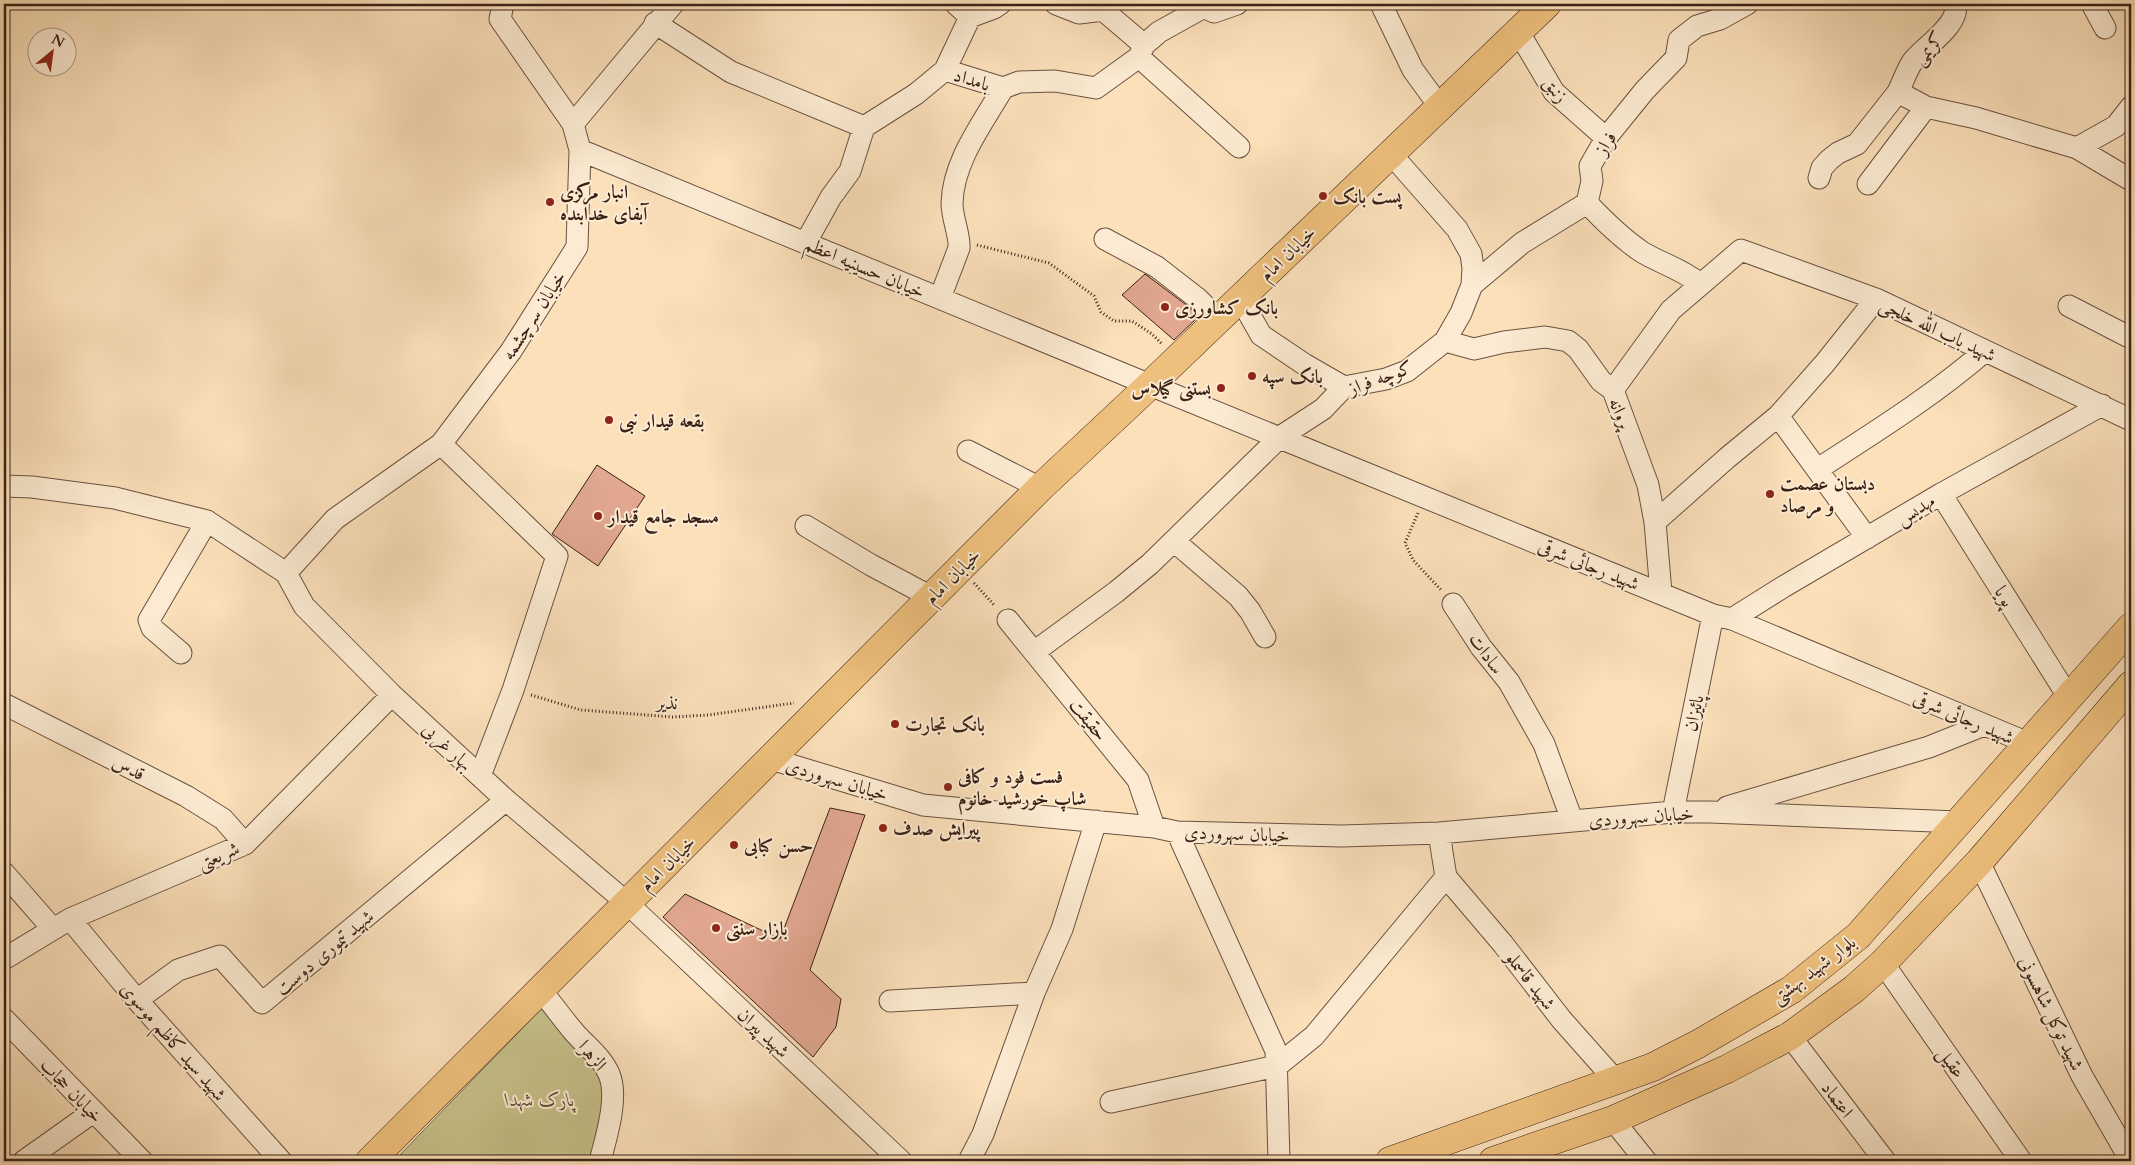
<svg xmlns="http://www.w3.org/2000/svg" width="2135" height="1165" font-family="Cardo,Amiri,serif">
  <rect width="100%" height="100%" fill="#fbe0ba"/>
  <filter id="stains"><feTurbulence type="fractalNoise" baseFrequency=".004" numOctaves="4"/><feColorMatrix values="0 0 0 0 .2 0 0 0 0 .09 0 0 0 0 .02 0 0 0 .5 -.17"/></filter>
  <radialGradient id="worn" r=".72"><stop offset=".6" stop-color="#630" stop-opacity="0"/><stop offset="1" stop-color="#630" stop-opacity=".3"/></radialGradient>
  <!-- green -->
  <path fill="#c6c08a" stroke="#807050" d="M544,1006L597,1066L603,1086L602,1111L591,1161H394Z"/>
  <!-- building -->
  <path fill="#e1a790" stroke="#3a2117" d="M1145,274L1189,307L1198,317L1174,340L1122,295Z
    M597,465L645,496L598,566L552,534Z
    M830,808L865,815L810,970L841,999L836,1027L813,1057L663,917L685,894L780,939Z"/>
  <g fill="none" stroke-linecap="round" stroke-linejoin="round">
    <!-- minor casing -->
    <g stroke="#6a5140" stroke-width="23">
      <path id="minor" d="M503,4L500,19L573,124
        M956,4L970,17L994,8L1000,4
        M1056,4L1079,13L1103,10L1144,45
        M1381,4L1413,70L1440,107
        M1955,4C1961,24 1925,46 1913,61C1907,69 1903,82 1898,92L1926,107L1976,118L2077,148L2131,180
        M2092,4L2105,28
        M655,23L731,72L864,127L916,94L945,70L1003,88L1019,82L1055,81L1096,88L1139,57L1144,45L1159,32L1204,7L1214,12L1237,4
        M1518,31L1554,92L1606,138
        M1139,57L1239,147
        M945,70L970,17
        M2077,148L2116,126L2131,107
        M580,150L1150,385L1713,615L1732,619L2028,743
        M1819,178L1822,168L1829,160L1838,153L1857,144L1898,92
        M1868,184L1926,107
        M1587,203C1604,221 1621,238 1642,252C1662,264 1682,269 1700,284
        M1105,239L1157,267L1197,298L1218,319
        M806,242L831,197L850,171L864,127
        M1472,285L1522,243L1587,203L1592,181L1590,166L1606,138L1645,90L1676,58L1679,40L1697,26L1720,19L1747,4
        M940,298L959,248C960,234 952,219 952,203C953,161 983,123 1003,88
        M1240,298L1261,335L1304,364L1344,387
        M2069,306L2131,338
        M1445,341L1474,349L1504,342L1545,337L1568,341L1578,349L1601,381L1613,390L1648,485L1655,522L1661,593
        M1613,390L1671,310L1741,250L1876,299L2131,420
        M1778,416L1867,538
        M441,444L557,556L513,690L480,776
        M968,451L1040,488
        M1818,469C1875,432 1933,396 1985,351
        M4,486L32,487L115,498L207,521L286,573L304,606L392,695L506,800L627,903L901,1161
        M1941,494L2069,698
        M1655,522L1727,458L1778,416L1825,363L1876,299
        M806,526L871,565L931,597
        M1174,541L1238,596L1250,611L1265,637
        M286,573L335,519L441,444L511,351L577,247L580,150L573,124L673,4
        M1453,604L1481,647L1509,682L1544,744L1572,820
        M1732,619L1783,587L1941,494L2102,405
        M1008,620L1138,780L1154,827
        M1034,652L1116,592L1150,564L1280,437L1323,409L1344,387L1386,379L1407,371L1445,341L1461,313L1472,285L1473,268L1471,254L1457,229L1391,154
        M181,653L152,628L149,620L207,521
        M4,704L186,796L223,819L245,844
        M771,759L923,805L1154,827L1177,832L1342,836L1439,833L1673,812H1710L1958,822
        M1727,807L1929,747L1984,725
        M1673,812L1713,615
        M1177,832L1276,1051L1279,1161
        M1979,862L2082,1076L2131,1161
        M4,873L53,929
        M1446,877L1503,944L1561,1019L1616,1081
        M70,919L137,1000L281,1161
        M4,959L70,919L245,844L392,695
        M1883,963L2021,1161
        M541,990C552,1004 563,1019 574,1032C586,1046 602,1057 609,1074C619,1097 606,1138 600,1161
        M137,1000L178,970L220,956L262,1003L506,800
        M890,1001L1034,993
        M4,1019L142,1161
        M1790,1036L1885,1161
        M1111,1102L1277,1066L1314,1036L1446,877L1439,833
        M1613,1120L1646,1161
        M24,1161L93,1112
        M969,1161L983,1134L1034,993L1062,929L1096,821"/>
    </g>
    <!-- major casing -->
    <g stroke="#3a2117" stroke-width="29">
      <path id="major" d="M370,1161L1040,488L1150,385L1547,4
        M1390,1161L1653,1067L1698,1044L1791,990L1858,936L2131,627
        M1493,1161L1613,1120L1727,1069L1790,1036L1854,989L1883,963L1979,862L2131,685"/>
    </g>
    <!-- path -->
    <path stroke="#3a2117" stroke-width="3" stroke-dasharray="1 2.5" stroke-linecap="butt" d="M977,245L1049,263L1094,296L1101,312L1114,321H1132L1152,334L1162,344
      M1418,513L1405,543L1413,560L1442,591
      M974,583L995,606
      M531,695L581,710L673,717L708,715L794,703"/>
    <!-- minor -->
    <use href="#minor" stroke="#fcebd2" stroke-width="21"/>
    <!-- major -->
    <use href="#major" stroke="#eec07d" stroke-width="28"/>
  </g>
  <!-- markers -->
  <g fill="#8f2418" stroke="#fcebd2" stroke-width="2">
    <circle cx="1323" cy="196" r="5"/>
    <circle cx="550" cy="202" r="5"/>
    <circle cx="1165" cy="307" r="5"/>
    <circle cx="1252" cy="376" r="5"/>
    <circle cx="1221" cy="388" r="5"/>
    <circle cx="609" cy="420" r="5"/>
    <circle cx="1770" cy="494" r="5"/>
    <circle cx="598" cy="516" r="5"/>
    <circle cx="895" cy="724" r="5"/>
    <circle cx="948" cy="787" r="5"/>
    <circle cx="883" cy="828" r="5"/>
    <circle cx="734" cy="845" r="5"/>
    <circle cx="716" cy="928" r="5"/>
  </g>
  <g text-anchor="middle" stroke-width="4" stroke-linejoin="round" paint-order="stroke">
    <!-- street labels -->
    <g font-size="19" fill="#3a2117" stroke="#fcebd2">
      <text transform="translate(1928 48) rotate(-48)" y="7">کریمی</text>
      <text transform="translate(972 79) rotate(17)" y="7">بامداد</text>
      <text transform="translate(1556 89) rotate(51)" y="7">زنبق</text>
      <text transform="translate(1605 143) rotate(-57)" y="7">فراز</text>
      <text transform="translate(1287 253) rotate(-44)" y="7">خیابان امام</text>
      <text transform="translate(865 267) rotate(23)" y="7">خیابان حسینیه اعظم</text>
      <text transform="translate(533 315) rotate(-57)" y="7">خیابان سرچشمه</text>
      <text transform="translate(1938 329) rotate(25)" y="7">شهید باب الله خلجی</text>
      <text transform="translate(1380 377) rotate(-20)" y="7">کوچه فراز</text>
      <text transform="translate(1621 413) rotate(68)" y="7">پروانه</text>
      <text transform="translate(1915 509) rotate(-31)" y="7">مهدیس</text>
      <text transform="translate(1589 564) rotate(22)" y="7">شهید رجائی شرقی</text>
      <text transform="translate(952 576) rotate(-45)" y="7">خیابان امام</text>
      <text transform="translate(2005 596) rotate(58)" y="7">پویا</text>
      <text transform="translate(1487 653) rotate(54)" y="7">سادات</text>
      <text transform="translate(667 702) rotate(2)" y="7">نذیر</text>
      <text transform="translate(1693 713) rotate(-78)" y="7">پائیزان</text>
      <text transform="translate(1964 717) rotate(23)" y="7">شهید رجائی شرقی</text>
      <text transform="translate(1089 719) rotate(51)" y="7">حقیقت</text>
      <text transform="translate(448 746) rotate(43)" y="7">بهار غربی</text>
      <text transform="translate(129 767) rotate(27)" y="7">قدس</text>
      <text transform="translate(837 779) rotate(17)" y="7">خیابان سهروردی</text>
      <text transform="translate(1641 816) rotate(-4)" y="7">خیابان سهروردی</text>
      <text transform="translate(1237 833) rotate(2)" y="7">خیابان سهروردی</text>
      <text transform="translate(218 855) rotate(-24)" y="7">شریعتی</text>
      <text transform="translate(667 863) rotate(-45)" y="7">خیابان امام</text>
      <text transform="translate(324 952) rotate(-40)" y="7">شهید تیموری دوست</text>
      <text transform="translate(1813 969) rotate(-37)" y="7">بلوار شهید بهشتی</text>
      <text transform="translate(1531 980) rotate(52)" y="7">شهید قاسملو</text>
      <text transform="translate(2052 1013) rotate(64)" y="7">شهید توکل شاهسونی</text>
      <text transform="translate(764 1032) rotate(43)" y="7">شهید پیران</text>
      <text transform="translate(174 1041) rotate(49)" y="7">شهید سید کاظم موسوی</text>
      <text transform="translate(593 1055) rotate(51)" y="7">الزهرا</text>
      <text transform="translate(1952 1062) rotate(55)" y="7">عقیل</text>
      <text transform="translate(72 1090) rotate(46)" y="7">خیابان حجاب</text>
      <text transform="translate(1838 1099) rotate(53)" y="7">اعتماد</text>
    </g>
    <!-- poi labels -->
    <g font-size="19" font-weight="bold" fill="#3a2117" stroke="#fcebd2" text-anchor="start">
      <text x="560" y="198">انبار مرکزی<tspan x="560" dy="22">آبفای خدابنده</tspan></text>
      <text x="1333" y="203">پست بانک</text>
      <text x="1175" y="314">بانک کشاورزی</text>
      <text x="1262" y="383">بانک سپه</text>
      <text x="1211" y="395" text-anchor="end">بستنی گیلاس</text>
      <text x="619" y="427">بقعه قیدار نبی</text>
      <text x="1780" y="490">دبستان عصمت<tspan x="1780" dy="22">و مرصاد</tspan></text>
      <text x="608" y="523">مسجد جامع قیدار</text>
      <text x="905" y="731">بانک تجارت</text>
      <text x="958" y="783">فست فود و کافی<tspan x="958" dy="22">شاپ خورشید خانوم</tspan></text>
      <text x="893" y="835">پیرایش صدف</text>
      <text x="744" y="852">حسن کبابی</text>
      <text x="726" y="935">بازار سنتی</text>
    </g>
    <!-- park labels -->
    <g font-size="19" font-style="italic" fill="#5d4934" stroke="#fcebd2">
      <text x="540" y="1106">پارک شهدا</text>
    </g>
  </g>
  <!-- margin -->
  <rect width="2135" height="1165" fill="none" stroke="#fbe0ba" stroke-width="20"/>
  <rect x="5" y="5" width="2125" height="1155" fill="none" stroke="#3a2117" stroke-width="2.5"/>
  <rect x="10" y="10" width="2115" height="1145" fill="none" stroke="#3a2117"/>
  <!-- north arrow -->
  <g transform="translate(52 52) rotate(29)"><circle r="24" fill="#fcebd2" stroke="#ae9a87"/>
  <path d="M0-4L9 19L0 12L-9 19Z" fill="#8f2418"/>
  <text y="-8" font-size="14" font-weight="bold" text-anchor="middle" fill="#3a2117">N</text>
  </g>
  <rect width="100%" height="100%" filter="url(#stains)"/>
  <rect width="100%" height="100%" fill="url(#worn)"/>
</svg>
